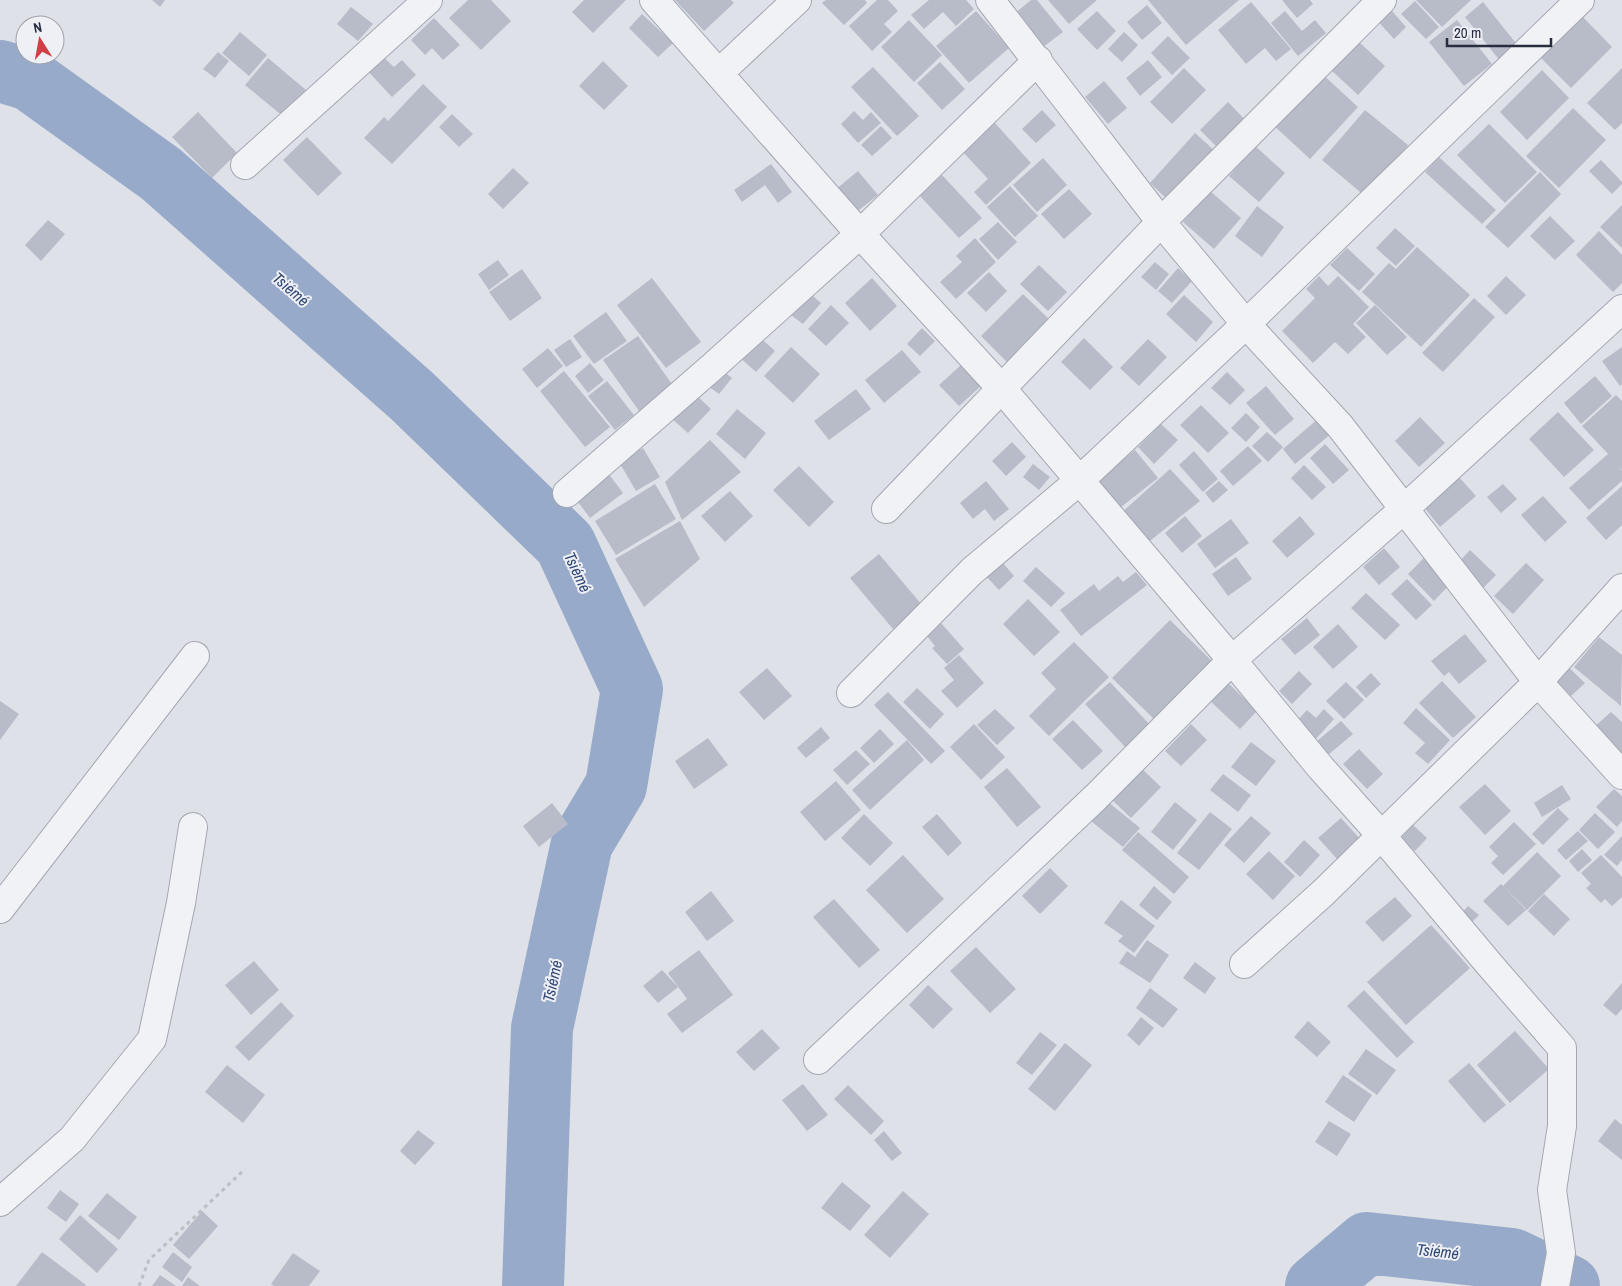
<svg xmlns="http://www.w3.org/2000/svg" width="1622" height="1286" font-family="'Archivo Narrow',sans-serif">
  <rect width="100%" height="100%" fill="#dee1e8"/>
  <g fill="none" stroke-linecap="round" stroke-linejoin="round">
    <!-- river -->
    <path stroke="#98aac9" stroke-width="62" d="M0,71L30,80L161,174L412,396L565,544L632,689L616,786L582,843L542,1028L533,1286
      M1316,1286L1367,1243L1512,1259L1569,1286"/>
  </g>
  <!-- building -->
  <path fill="#b8bcc8" d="M152,0H165L160,7Z
    M468,0H491L511,21L481,50L449,18Z
    M584,0H626L593,33L572,12Z
    M675,0H731L734,3L704,31Z
    M826,0H865L867,3L844,25L822,3Z
    M877,0H888L898,11L884,24L892,32L872,51L849,26Z
    M929,0H966L974,9L956,26L943,12L924,29L911,15Z
    M1031,0H1037L1063,32L1043,47L1015,13Z
    M1048,0H1097L1069,24Z
    M1148,0H1239L1186,45Z
    M1282,0H1310L1313,4L1297,18Z
    M1416,0H1471L1442,27Z
    M1415,1L1439,27L1426,39L1401,14Z
    M1251,2L1291,49L1276,61L1265,48L1246,64L1218,30Z
    M1483,2L1519,47L1501,62L1465,17Z
    M1386,4L1406,27L1394,39L1373,16Z
    M1147,5L1162,23L1142,40L1127,22Z
    M351,7L373,24L358,41L337,24Z
    M976,11L1009,48L969,83L936,46Z
    M1097,11L1116,31L1097,50L1077,29Z
    M1285,11L1302,31L1315,20L1326,33L1298,56L1271,23Z
    M642,14L673,43L658,57L629,28Z
    M1581,15L1612,47L1571,88L1539,56Z
    M434,18L460,45L443,60L432,48L425,55L411,40Z
    M909,20L942,55L914,82L881,47Z
    M1457,20L1492,64L1464,86L1429,42Z
    M240,32L267,55L249,76L222,53Z
    M1124,32L1138,45L1122,62L1108,49Z
    M1168,36L1190,58L1172,75L1151,53Z
    M1358,41L1385,66L1358,95L1331,70Z
    M218,52L229,61L215,78L203,69Z
    M379,53L394,67L402,60L416,75L392,97L364,67Z
    M268,58L306,90L284,117L245,85Z
    M1148,60L1162,77L1140,96L1126,78Z
    M603,61L628,86L604,110L579,86Z
    M940,62L965,89L942,110L917,83Z
    M873,67L919,116L897,136L851,87Z
    M1184,68L1206,90L1172,124L1150,102Z
    M1622,68V123L1615,130L1587,103Z
    M1542,70L1569,98L1527,140L1500,112Z
    M1319,71L1358,107L1310,159L1270,122Z
    M1104,81L1127,108L1108,124L1085,97Z
    M423,84L447,107L392,164L364,138L384,117L388,121Z
    M1228,102L1250,125L1222,152L1200,130Z
    M1573,108L1606,140L1559,188L1526,156Z
    M1042,110L1056,125L1036,143L1022,129Z
    M1365,110L1408,145L1365,196L1322,160Z
    M854,111L863,120L871,112L881,123L858,143L841,124Z
    M198,112L237,153L212,178L172,137Z
    M452,114L473,134L459,147L439,127Z
    M994,122L1031,163L986,205L974,192L988,179L962,151Z
    M1489,124L1537,172L1505,203L1457,155Z
    M881,126L892,138L872,156L861,145Z
    M1195,133L1215,151L1169,201L1150,183Z
    M307,137L342,173L318,196L283,160Z
    M1255,146L1285,173L1259,202L1229,176Z
    M1439,157L1496,210L1482,224L1425,172Z
    M1043,158L1067,185L1037,212L1013,185Z
    M1601,160L1622,182V184L1612,194L1589,171Z
    M771,164L792,192L778,203L765,185L742,202L734,190Z
    M513,168L529,183L503,209L488,194Z
    M858,171L878,195L854,214L835,190Z
    M1540,172L1561,194L1508,248L1485,227Z
    M942,175L982,218L959,238L920,196Z
    M1010,186L1038,216L1015,237L987,207Z
    M1069,189L1092,214L1064,239L1041,214Z
    M1210,191L1241,218L1214,249L1183,222Z
    M1622,205V248L1600,227Z
    M1257,206L1284,227L1262,257L1235,236Z
    M1550,216L1575,241L1555,260L1530,236Z
    M48,220L65,234L41,261L25,245Z
    M998,222L1017,242L998,260L979,239Z
    M1395,228L1415,246L1396,266L1376,248Z
    M1599,231L1622,255V283L1613,292L1576,255Z
    M975,238L996,262L956,299L940,282L962,262L956,256Z
    M1417,247L1470,295L1421,347L1362,292L1389,263L1396,269Z
    M1347,248L1375,274L1359,291L1330,265Z
    M498,260L509,275L489,290L478,274Z
    M1155,262L1169,274L1156,290L1141,277Z
    M1039,265L1067,292L1048,311L1020,284Z
    M1178,268L1192,281L1172,303L1158,291Z
    M522,269L542,298L510,321L489,292Z
    M989,272L1007,291L986,312L967,293Z
    M1319,276L1328,286L1338,276L1369,307L1353,324L1366,337L1348,354L1335,342L1313,363L1282,331L1315,298L1306,289Z
    M1506,276L1526,295L1506,315L1487,296Z
    M652,278L701,342L666,368L617,305Z
    M872,278L897,306L870,331L845,303Z
    M806,290L821,303L803,324L787,312Z
    M1023,294L1053,323L1010,365L981,336Z
    M1184,295L1213,322L1196,342L1166,314Z
    M1474,298L1495,317L1443,372L1422,353Z
    M831,305L849,323L826,346L808,329Z
    M1375,305L1407,337L1387,355L1356,323Z
    M606,312L627,341L594,364L573,336Z
    M922,328L935,341L920,356L907,344Z
    M756,334L775,351L756,372L737,355Z
    M638,336L674,387L639,411L603,360Z
    M1084,338L1113,367L1090,390L1061,362Z
    M570,339L582,357L566,367L554,350Z
    M1148,339L1167,357L1139,386L1120,368Z
    M791,347L820,374L793,403L764,376Z
    M1622,347V384L1620,386L1602,361Z
    M548,348L563,366L537,388L522,369Z
    M902,350L921,372L884,403L865,380Z
    M590,363L604,380L588,393L575,376Z
    M961,365L981,386L959,406L939,385Z
    M718,367L732,378L719,394L705,384Z
    M564,371L610,427L585,447L540,391Z
    M1227,372L1245,390L1230,405L1211,388Z
    M1595,376L1612,396L1581,424L1564,403Z
    M607,381L634,415L615,430L588,396Z
    M1266,386L1294,419L1275,435L1246,403Z
    M856,389L871,409L829,440L814,421Z
    M694,393L711,409L688,433L671,418Z
    M1616,395L1622,401V470L1618,466L1622,471V481L1589,510L1569,488L1608,454L1582,426Z
    M1201,405L1229,433L1208,453L1180,425Z
    M737,409L766,433L745,459L716,434Z
    M1558,412L1594,450L1564,477L1529,439Z
    M1246,413L1260,427L1246,442L1231,428Z
    M1420,417L1445,443L1419,467L1395,441Z
    M1319,418L1332,433L1295,464L1283,449Z
    M1161,424L1178,440L1154,464L1138,447Z
    M1267,432L1283,447L1268,462L1252,446Z
    M710,440L741,472L682,520L665,482Z
    M1012,442L1026,457L1006,476L992,461Z
    M1325,444L1349,470L1333,484L1310,458Z
    M1248,446L1262,461L1233,486L1220,471Z
    M643,448L660,477L636,491L619,462Z
    M1135,450L1158,478L1116,511L1093,484Z
    M1194,451L1218,479L1203,492L1179,465Z
    M1033,464L1050,477L1039,490L1023,477Z
    M1304,465L1326,487L1312,500L1291,478Z
    M799,466L834,502L809,527L773,490Z
    M1170,469L1200,501L1146,544L1119,515Z
    M608,473L623,493L590,518L575,498Z
    M1458,476L1476,496L1440,527L1423,506Z
    M986,481L1009,509L994,521L985,509L973,519L960,503Z
    M1219,481L1228,490L1213,503L1205,493Z
    M655,484L676,519L616,555L595,521Z
    M1503,484L1517,499L1501,513L1487,497Z
    M1622,486V525L1606,540L1586,518Z
    M730,491L753,516L725,542L701,516Z
    M1543,496L1567,522L1545,542L1521,515Z
    M1185,516L1202,536L1182,553L1165,533Z
    M1300,516L1315,534L1287,558L1272,541Z
    M1231,519L1249,543L1215,568L1197,544Z
    M680,521L700,559L644,607L615,559Z
    M1384,548L1400,567L1379,585L1363,567Z
    M1470,550L1496,575L1481,590L1456,565Z
    M879,554L922,605L893,629L850,578Z
    M1428,554L1454,580L1434,601L1408,574Z
    M997,556L1014,576L999,590L981,571Z
    M1236,557L1252,579L1228,596L1212,574Z
    M1526,563L1544,580L1513,614L1494,596Z
    M1036,567L1065,593L1051,607L1023,581Z
    M1136,572L1147,585L1081,636L1060,610L1094,584L1099,591L1118,576L1123,582Z
    M1407,579L1432,605L1416,620L1391,594Z
    M1366,593L1400,625L1385,640L1351,608Z
    M1028,599L1060,632L1034,656L1003,624Z
    M1307,618L1320,635L1295,655L1281,639Z
    M1170,620L1216,665L1158,723L1112,678Z
    M941,623L964,649L947,664L932,648L935,646L927,636Z
    M1338,624L1358,647L1333,669L1313,647Z
    M1465,634L1487,661L1459,684L1449,672L1444,676L1431,661Z
    M1599,637L1622,655L1621,706L1574,667Z
    M1074,642L1109,677L1049,736L1029,716L1056,689L1041,673Z
    M959,655L984,683L957,708L941,691L954,680L944,668Z
    M1563,662L1585,683L1571,696L1550,677Z
    M767,668L792,696L764,720L739,692Z
    M1299,671L1312,684L1292,704L1279,691Z
    M1371,673L1381,684L1366,698L1356,687Z
    M1442,681L1476,717L1453,738L1419,703Z
    M1110,682L1151,726L1126,748L1085,704Z
    M1227,682L1257,711L1240,729L1209,700Z
    M1346,682L1364,700L1344,719L1326,701Z
    M917,688L944,714L930,729L903,702Z
    M888,692L945,751L931,764L874,705Z
    M0,701L19,714L0,740Z
    M1416,708L1450,740L1428,764L1415,753L1425,743L1403,723Z
    M995,709L1015,728L997,745L977,725Z
    M1324,709L1334,719L1314,741L1295,723L1307,710L1316,718Z
    M1611,712L1622,722V761L1592,729Z
    M1073,720L1103,751L1082,770L1052,739Z
    M1341,721L1353,734L1322,760L1311,746Z
    M974,724L1005,757L981,780L950,747Z
    M1191,724L1207,740L1181,766L1165,751Z
    M821,727L830,738L806,758L797,748Z
    M880,729L894,744L874,763L860,748Z
    M708,738L728,765L694,789L675,761Z
    M907,740L924,760L870,810L852,790Z
    M1251,742L1276,761L1256,786L1231,767Z
    M1359,749L1383,774L1367,789L1343,764Z
    M856,750L870,764L847,785L833,770Z
    M1140,767L1161,787L1131,818L1110,798Z
    M1007,768L1041,807L1017,827L984,787Z
    M1223,774L1251,795L1238,812L1210,790Z
    M836,781L861,810L825,841L800,812Z
    M1485,784L1511,811L1485,835L1459,807Z
    M1562,785L1571,799L1542,817L1534,803Z
    M1614,789L1622,796V821L1617,827L1596,807Z
    M1107,801L1140,828L1123,847L1091,821Z
    M1175,802L1197,820L1173,850L1151,832Z
    M552,803L568,824L539,847L523,826Z
    M1558,808L1569,819L1543,845L1532,834Z
    M1210,812L1232,829L1199,870L1177,853Z
    M1595,813L1615,832L1598,849L1579,830Z
    M864,814L893,843L870,866L841,838Z
    M937,814L962,843L948,856L922,827Z
    M1251,816L1271,833L1244,863L1224,845Z
    M1341,818L1361,840L1338,860L1318,838Z
    M1514,822L1536,844L1503,875L1491,863L1498,856L1489,847Z
    M1413,825L1427,838L1415,851L1401,838Z
    M1578,831L1588,841L1566,860L1557,850Z
    M1138,832L1189,877L1174,894L1122,850Z
    M1622,836V860L1617,866L1604,855Z
    M1304,840L1320,855L1300,877L1284,862Z
    M1582,849L1592,860L1578,872L1569,861Z
    M1269,851L1295,876L1273,900L1246,874Z
    M1537,852L1561,876L1527,910L1503,886Z
    M903,855L944,899L907,933L866,890Z
    M1601,855L1622,877V897L1612,906L1605,899L1601,903L1586,888L1591,884L1581,873Z
    M1050,868L1068,886L1040,914L1022,896Z
    M1501,884L1526,910L1508,926L1483,901Z
    M1154,886L1172,902L1157,920L1139,905Z
    M711,891L734,921L707,941L685,912Z
    M1544,894L1570,919L1554,936L1528,911Z
    M1395,897L1412,916L1383,942L1365,922Z
    M834,899L880,950L859,968L813,917Z
    M1121,900L1155,926L1134,953L1118,941L1123,936L1104,923Z
    M1468,906L1479,915L1469,925L1459,916Z
    M1431,925L1470,968L1406,1025L1367,982Z
    M1147,940L1169,955L1150,983L1119,963L1127,951L1135,957Z
    M976,947L1016,989L990,1013L950,971Z
    M699,950L733,995L682,1033L667,1014L687,999L668,973Z
    M254,961L279,990L251,1015L225,985Z
    M1195,962L1216,978L1205,994L1183,978Z
    M662,970L678,987L658,1003L643,986Z
    M1622,983V1009L1616,1016L1603,1005Z
    M928,985L953,1009L933,1029L909,1005Z
    M1150,988L1178,1009L1163,1028L1136,1008Z
    M1364,990L1414,1042L1397,1058L1347,1006Z
    M281,1002L294,1016L249,1061L235,1047Z
    M1141,1017L1154,1028L1139,1046L1127,1035Z
    M1308,1021L1331,1042L1317,1057L1294,1037Z
    M762,1029L780,1048L754,1071L736,1052Z
    M1515,1031L1549,1069L1510,1103L1477,1065Z
    M1040,1032L1057,1045L1032,1075L1016,1063Z
    M1065,1043L1092,1065L1055,1111L1028,1089Z
    M1366,1049L1396,1070L1377,1095L1348,1074Z
    M1469,1063L1506,1105L1484,1123L1448,1081Z
    M227,1065L265,1095L243,1123L205,1092Z
    M1343,1075L1372,1095L1354,1122L1325,1102Z
    M803,1084L828,1115L807,1131L782,1100Z
    M848,1085L884,1121L871,1135L834,1099Z
    M1615,1119L1622,1125V1160L1598,1141Z
    M1329,1121L1351,1134L1337,1156L1315,1142Z
    M418,1130L435,1143L415,1165L400,1151Z
    M884,1131L902,1153L892,1161L874,1140Z
    M842,1182L871,1206L850,1231L821,1208Z
    M60,1190L79,1204L66,1222L47,1208Z
    M903,1191L929,1214L890,1258L864,1235Z
    M107,1193L137,1217L119,1240L88,1216Z
    M202,1211L218,1226L189,1259L173,1245Z
    M80,1215L118,1249L97,1273L59,1239Z
    M42,1252L86,1285L85,1286H16Z
    M173,1252L192,1267L182,1282L162,1267Z
    M293,1253L320,1271L309,1286H274L271,1284Z
    M160,1275L176,1286H152Z
    M188,1277L200,1286H182Z"/>
  <g fill="none" stroke-linecap="round" stroke-linejoin="round">
    <!-- minor casing -->
    <g stroke="#a3a7b2" stroke-width="30">
      <path id="minor" d="M654,0L860,234L1002,389L1232,660L1321,768L1381,835L1489,964L1562,1048V1126L1552,1190L1561,1253L1555,1286
        M990,0L1161,222L1246,324L1340,426L1538,682L1622,775
        M719,73L797,0
        M245,165L428,0
        M567,493L711,368L860,234L1038,60
        M886,509L1161,222L1382,0
        M851,693L972,571L1079,481L1246,324L1580,0
        M0,909L195,656
        M1244,964L1324,892L1538,682L1622,588
        M818,1060L1096,797L1232,660L1403,510L1622,309
        M0,1202L72,1139L152,1039L181,903L193,827"/>
    </g>
    <!-- path -->
    <path stroke="#bcbfc6" stroke-width="3" stroke-dasharray="4 4" stroke-linecap="butt" d="M139,1286L149,1260L245,1169"/>
    <!-- minor -->
    <use href="#minor" stroke="#f1f2f6" stroke-width="28"/>
  </g>
  <g text-anchor="middle" stroke-width="4" stroke-linejoin="round" paint-order="stroke">
    <!-- water labels -->
    <g font-size="16" font-style="italic" fill="#304774" stroke="#eef0f6">
      <text transform="translate(291 289) rotate(41)" y="6">Tsiémé</text>
      <text transform="translate(578 572) rotate(65)" y="6">Tsiémé</text>
      <text transform="translate(552 981) rotate(-78)" y="6">Tsiémé</text>
      <text transform="translate(1438 1251) rotate(6)" y="6">Tsiémé</text>
    </g>
  </g>
  <!-- north arrow -->
  <g transform="translate(40 40) rotate(349)"><circle r="24" fill="#eef0f6" stroke="#9ea2ad"/>
  <path d="M0-4L9 19L0 12L-9 19Z" fill="#d13f44"/>
  <text y="-8" font-size="14" font-weight="bold" text-anchor="middle" fill="#272d3f">N</text>
  </g>
  <!-- scale -->
  <path d="M1447 38v8h104v-8" fill="none" stroke="#272d3f" stroke-width="2.5"/>
  <text x="1454" y="38" font-size="15" fill="#272d3f" stroke="#eef0f6" stroke-width="4" paint-order="stroke">20 m</text>
</svg>
